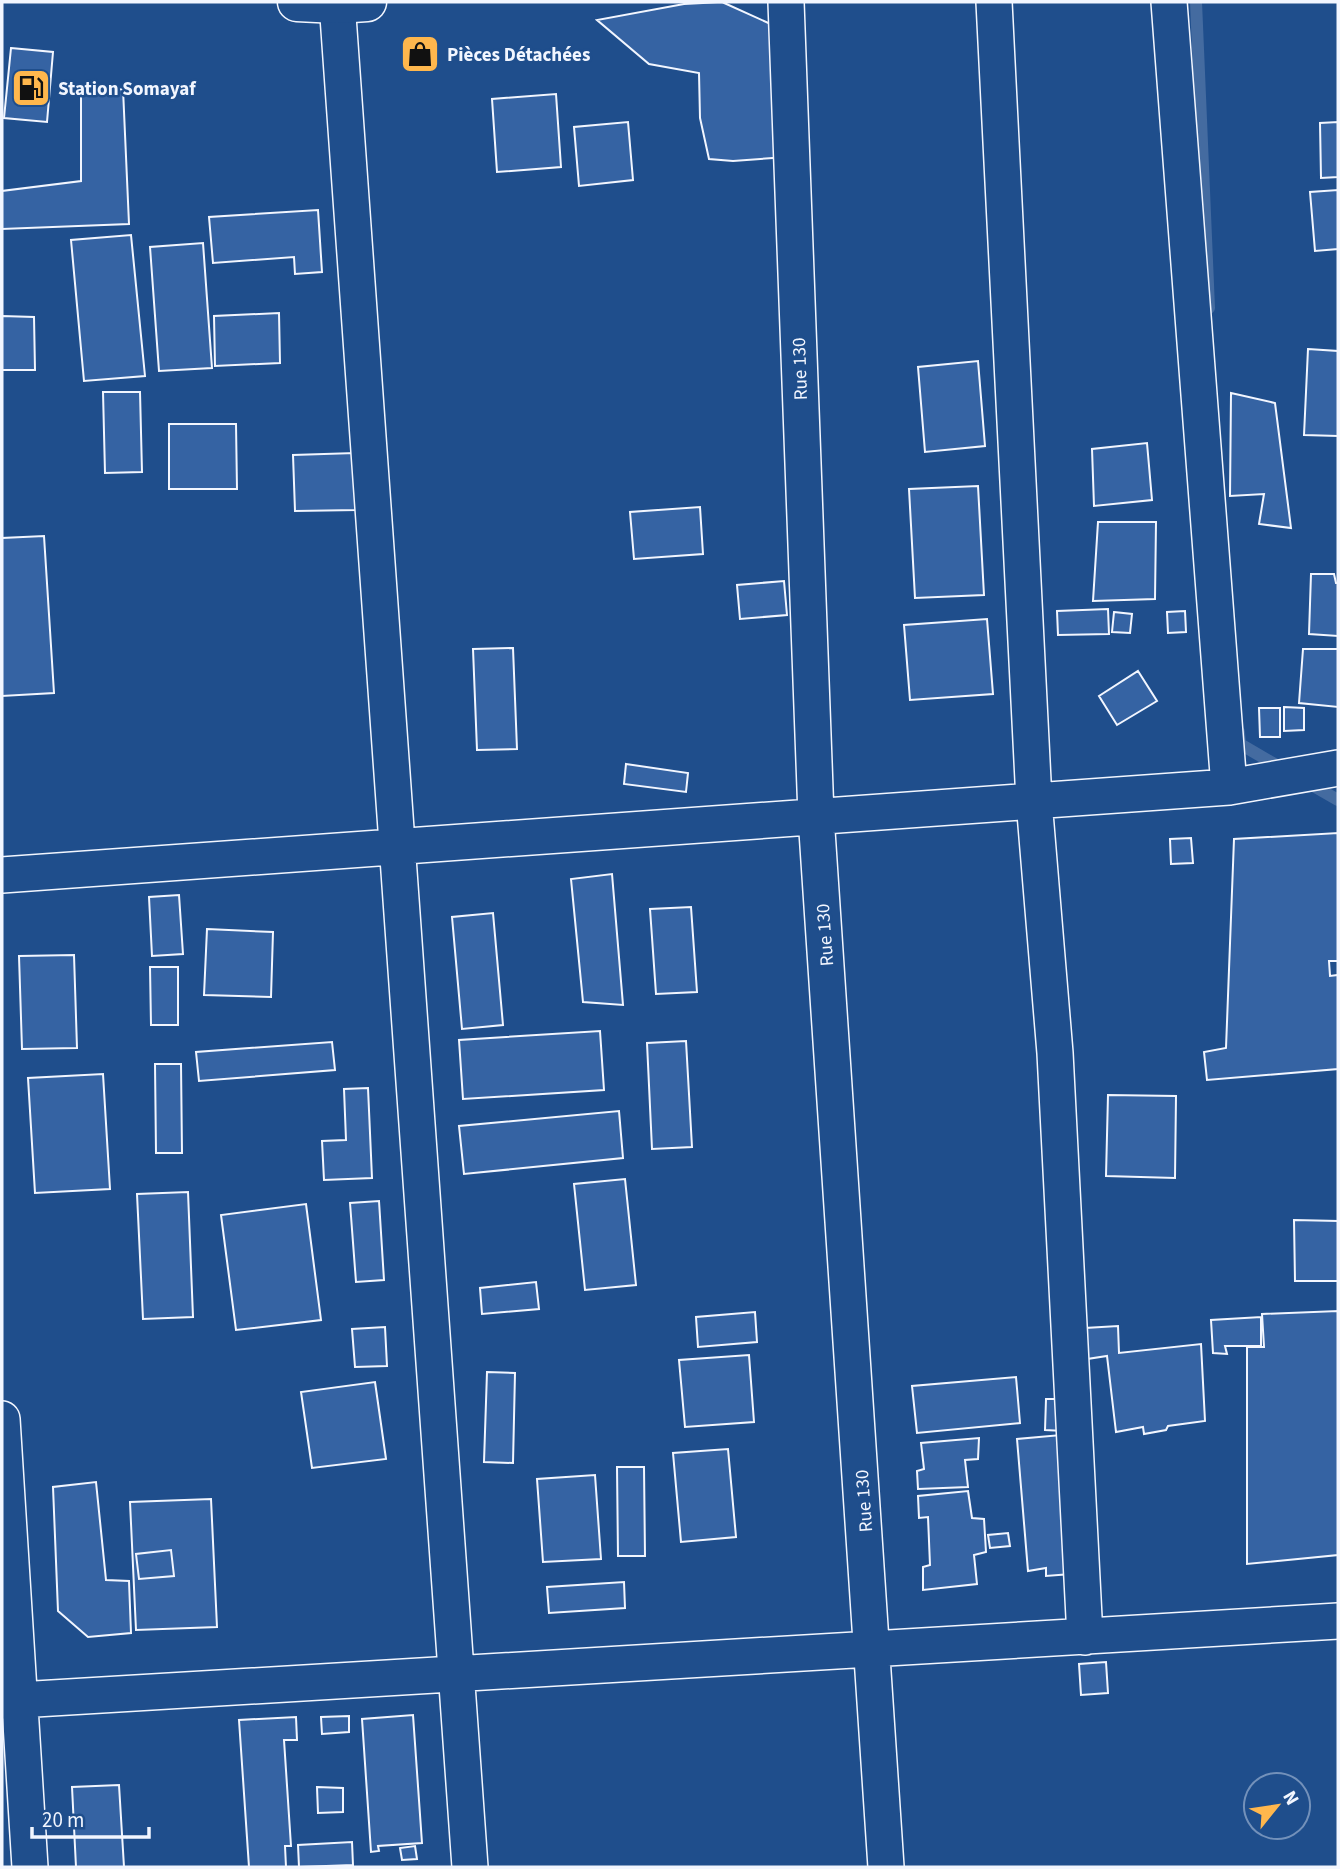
<svg xmlns="http://www.w3.org/2000/svg" width="1340" height="1869" font-family="'Source Sans 3',sans-serif">
  <rect width="100%" height="100%" fill="#1f4e8c"/>
  <g fill="none" stroke-linecap="round" stroke-linejoin="round">
    <!-- stream -->
    <path stroke="#446ba0" stroke-width="12" d="M1196,2L1209,308
      M1239,732L1240,744L1283,769
      M1305,781L1338,800"/>
  </g>
  <!-- building -->
  <path fill="#3563a3" stroke="#f2f6ff" stroke-width="2" d="M722,2L775,26L787,157L733,161L709,159L700,118L699,73L649,64L597,20L684,4Z
    M11,48L53,52L47,122L4,118Z
    M123,89L129,224L2,229V191L81,181V94Z
    M556,94L561,167L497,172L492,99Z
    M628,122L633,180L579,186L574,127Z
    M1338,122V177L1321,178L1320,123Z
    M1338,190V249L1315,251L1310,192Z
    M318,210L322,272L295,274L294,257L213,263L209,217Z
    M131,235L145,376L84,381L71,240Z
    M203,243L212,368L159,371L150,247Z
    M279,313L280,363L215,366L214,316Z
    M2,316L34,317L35,370H2Z
    M1308,349L1338,351V436L1304,435Z
    M978,361L985,446L925,452L918,367Z
    M103,392H140L142,472L105,473Z
    M1231,393L1275,403L1291,528L1259,524L1264,494L1230,496Z
    M169,424H236L237,489H169Z
    M1147,443L1152,500L1094,506L1092,449Z
    M355,453L357,510L295,511L293,455Z
    M978,486L984,595L915,598L909,489Z
    M700,507L703,554L634,559L630,512Z
    M1098,522H1156L1155,599L1093,601Z
    M44,536L54,693L2,696V538Z
    M1311,574H1334L1336,583H1338V636L1309,634Z
    M784,581L787,615L740,619L737,585Z
    M1108,609L1109,634L1058,635L1057,611Z
    M1185,611L1186,632L1168,633L1167,612Z
    M1114,612L1132,614L1130,633L1112,632Z
    M987,619L993,694L910,700L904,625Z
    M513,648L517,749L477,750L473,649Z
    M1303,649H1338V707L1299,703Z
    M1138,671L1157,701L1117,725L1099,696Z
    M1284,707L1304,708V730L1284,731Z
    M1259,708H1280V737H1260Z
    M626,764L688,773L686,792L624,784Z
    M1338,833V961H1329L1330,976L1338,975V1069L1207,1080L1204,1052L1226,1048L1234,839Z
    M1191,838L1193,863L1171,864L1170,839Z
    M612,874L623,1005L583,1002L571,879Z
    M179,895L183,954L152,956L149,897Z
    M691,907L697,992L656,994L650,909Z
    M493,913L503,1025L462,1029L452,917Z
    M207,929L273,932L271,997L204,995Z
    M74,955L77,1048L22,1049L19,956Z
    M150,967H178V1025H151Z
    M600,1031L604,1090L463,1099L459,1040Z
    M686,1041L692,1147L652,1149L647,1043Z
    M332,1042L335,1070L199,1081L196,1052Z
    M155,1064H181L182,1153H156Z
    M103,1074L110,1189L35,1193L28,1078Z
    M368,1088L372,1178L324,1180L322,1141L346,1140L344,1089Z
    M1108,1095L1176,1096L1175,1178L1106,1176Z
    M619,1111L623,1158L464,1174L459,1126Z
    M625,1179L636,1285L585,1290L574,1184Z
    M188,1192L193,1317L143,1319L137,1194Z
    M379,1201L384,1280L356,1282L350,1203Z
    M306,1204L321,1320L236,1330L221,1215Z
    M1294,1220L1338,1221V1281H1295Z
    M536,1282L539,1309L482,1314L480,1288Z
    M1338,1311V1555L1247,1564V1347H1264L1262,1314Z
    M755,1312L757,1342L698,1347L696,1317Z
    M1261,1317V1346H1225L1227,1354L1213,1353L1211,1320Z
    M1118,1326L1119,1353L1201,1344L1205,1421L1168,1426L1166,1430L1144,1434L1143,1427L1116,1432L1107,1356L1087,1359L1085,1328Z
    M385,1327L387,1366L355,1367L352,1329Z
    M749,1355L754,1422L685,1427L679,1360Z
    M487,1372L515,1373L513,1463L484,1462Z
    M1016,1377L1020,1423L917,1433L912,1386Z
    M375,1382L386,1459L312,1468L301,1392Z
    M1046,1399H1065L1064,1431L1045,1430Z
    M1061,1435L1071,1574L1046,1576V1568L1028,1571L1017,1439Z
    M979,1438L978,1459L965,1460L968,1487L918,1489L917,1471L924,1469L921,1443Z
    M728,1449L736,1537L681,1542L673,1453Z
    M617,1467H644L645,1556H618Z
    M595,1475L601,1559L543,1562L537,1479Z
    M96,1482L106,1580L129,1581L131,1633L88,1637L58,1611L53,1487Z
    M968,1491L972,1518L984,1519L986,1552L974,1555L977,1584L923,1590V1567L930,1565L928,1517L919,1518L918,1496Z
    M211,1499L217,1627L136,1630L130,1502Z
    M1008,1533L1010,1546L990,1548L988,1535Z
    M171,1550L174,1576L139,1579L136,1554Z
    M624,1582L625,1608L549,1613L547,1587Z
    M1106,1662L1108,1693L1081,1695L1079,1664Z
    M413,1715L422,1843L378,1846L379,1851L371,1852L362,1719Z
    M349,1716V1732L322,1734L321,1717Z
    M296,1717L297,1740H284L291,1846H285L286,1867H249L239,1720Z
    M119,1785L124,1867H76L72,1787Z
    M317,1787L343,1788V1812L318,1813Z
    M352,1842L353,1865L299,1867L298,1845Z
    M415,1846L417,1859L402,1860L400,1848Z"/>
  <g fill="none" stroke-linecap="round" stroke-linejoin="round">
    <!-- minor casing -->
    <g stroke="#f2f6ff" stroke-width="38">
      <path id="minor" d="M337,2L470,1867
        M786,2L816,816L886,1867
        M994,2L1034,801L1055,1053L1085,1637
        M1169,2L1229,787
        M2,875L1229,787L1338,768
        M2,1419L30,1867
        M2,1701L1338,1621"/>
    </g>
    <!-- secondary casing -->
    <g stroke="#f2f6ff" stroke-width="41">
      <path id="secondary" d="M297,2L337,4L367,2"/>
    </g>
    <!-- minor -->
    <use href="#minor" stroke="#1f4e8c" stroke-width="35"/>
    <!-- secondary -->
    <use href="#secondary" stroke="#1f4e8c" stroke-width="38"/>
  </g>
  <!-- icons -->
  <defs>
    <g id="shop-square" transform="scale(2.0125)"><rect x="-9" y="-9" width="18" height="18" rx="4" fill="#ffb74d" stroke="#1f4e8c"/><path d="M-5-2.5h2.3a2.7 3.5 0 0 1 5.4 0H5L5.5 6h-11ZM-1.5-2.5h3a1.5 2.3 0 0 0-3 0Z" fill="#111"/></g>
    <g id="fuel-square" transform="scale(2.0125)"><rect x="-9" y="-9" width="18" height="18" rx="4" fill="#ffb74d" stroke="#1f4e8c"/><path d="M-5.5-6h7V0h2V4h1.3V-2.5L3-4.5l.8-.8L6-3V5H2.5V1h-1V6h-7ZM-4.2-4.7v3.2H.2V-4.7Z" fill="#111"/></g>
  </defs>
  <g fill-rule="evenodd">
    <use href="#shop-square" x="420" y="54"/>
    <use href="#fuel-square" x="31" y="88"/>
  </g>
  <g text-anchor="middle" stroke-width="5" stroke-linejoin="round" paint-order="stroke">
    <!-- poi labels -->
    <g font-size="19" font-weight="bold" fill="#f2f6ff" stroke="#1f4e8c" text-anchor="start">
      <text x="447" y="61">Pièces Détachées</text>
      <text x="58" y="95">Station Somayaf</text>
    </g>
    <!-- street labels -->
    <g font-size="19" fill="#f2f6ff" stroke="#1f4e8c">
      <text transform="translate(799 369) rotate(-92)" y="7">Rue 130</text>
      <text transform="translate(824 935) rotate(-94)" y="7">Rue 130</text>
      <text transform="translate(863 1501) rotate(-94)" y="7">Rue 130</text>
    </g>
  </g>
  <!-- border -->
  <rect width="1340" height="1869" fill="none" stroke="#f2f6ff" stroke-width="7"/>
  <!-- north arrow -->
  <g transform="translate(1277 1806) rotate(60)"><circle r="33" fill="#1f4e8c" stroke="#7391ba" stroke-width="2"/>
  <path d="M0-5L12 26L0 18L-12 26Z" fill="#ffb74d"/>
  <text y="-10" font-size="19" font-weight="bold" text-anchor="middle" fill="#f2f6ff">N</text>
  </g>
  <!-- scale -->
  <path d="M32 1827v10h117v-10" fill="none" stroke="#f2f6ff" stroke-width="3.5"/>
  <text x="42" y="1827" font-size="21" fill="#f2f6ff" stroke="#1f4e8c" stroke-width="5" paint-order="stroke">20 m</text>
</svg>
